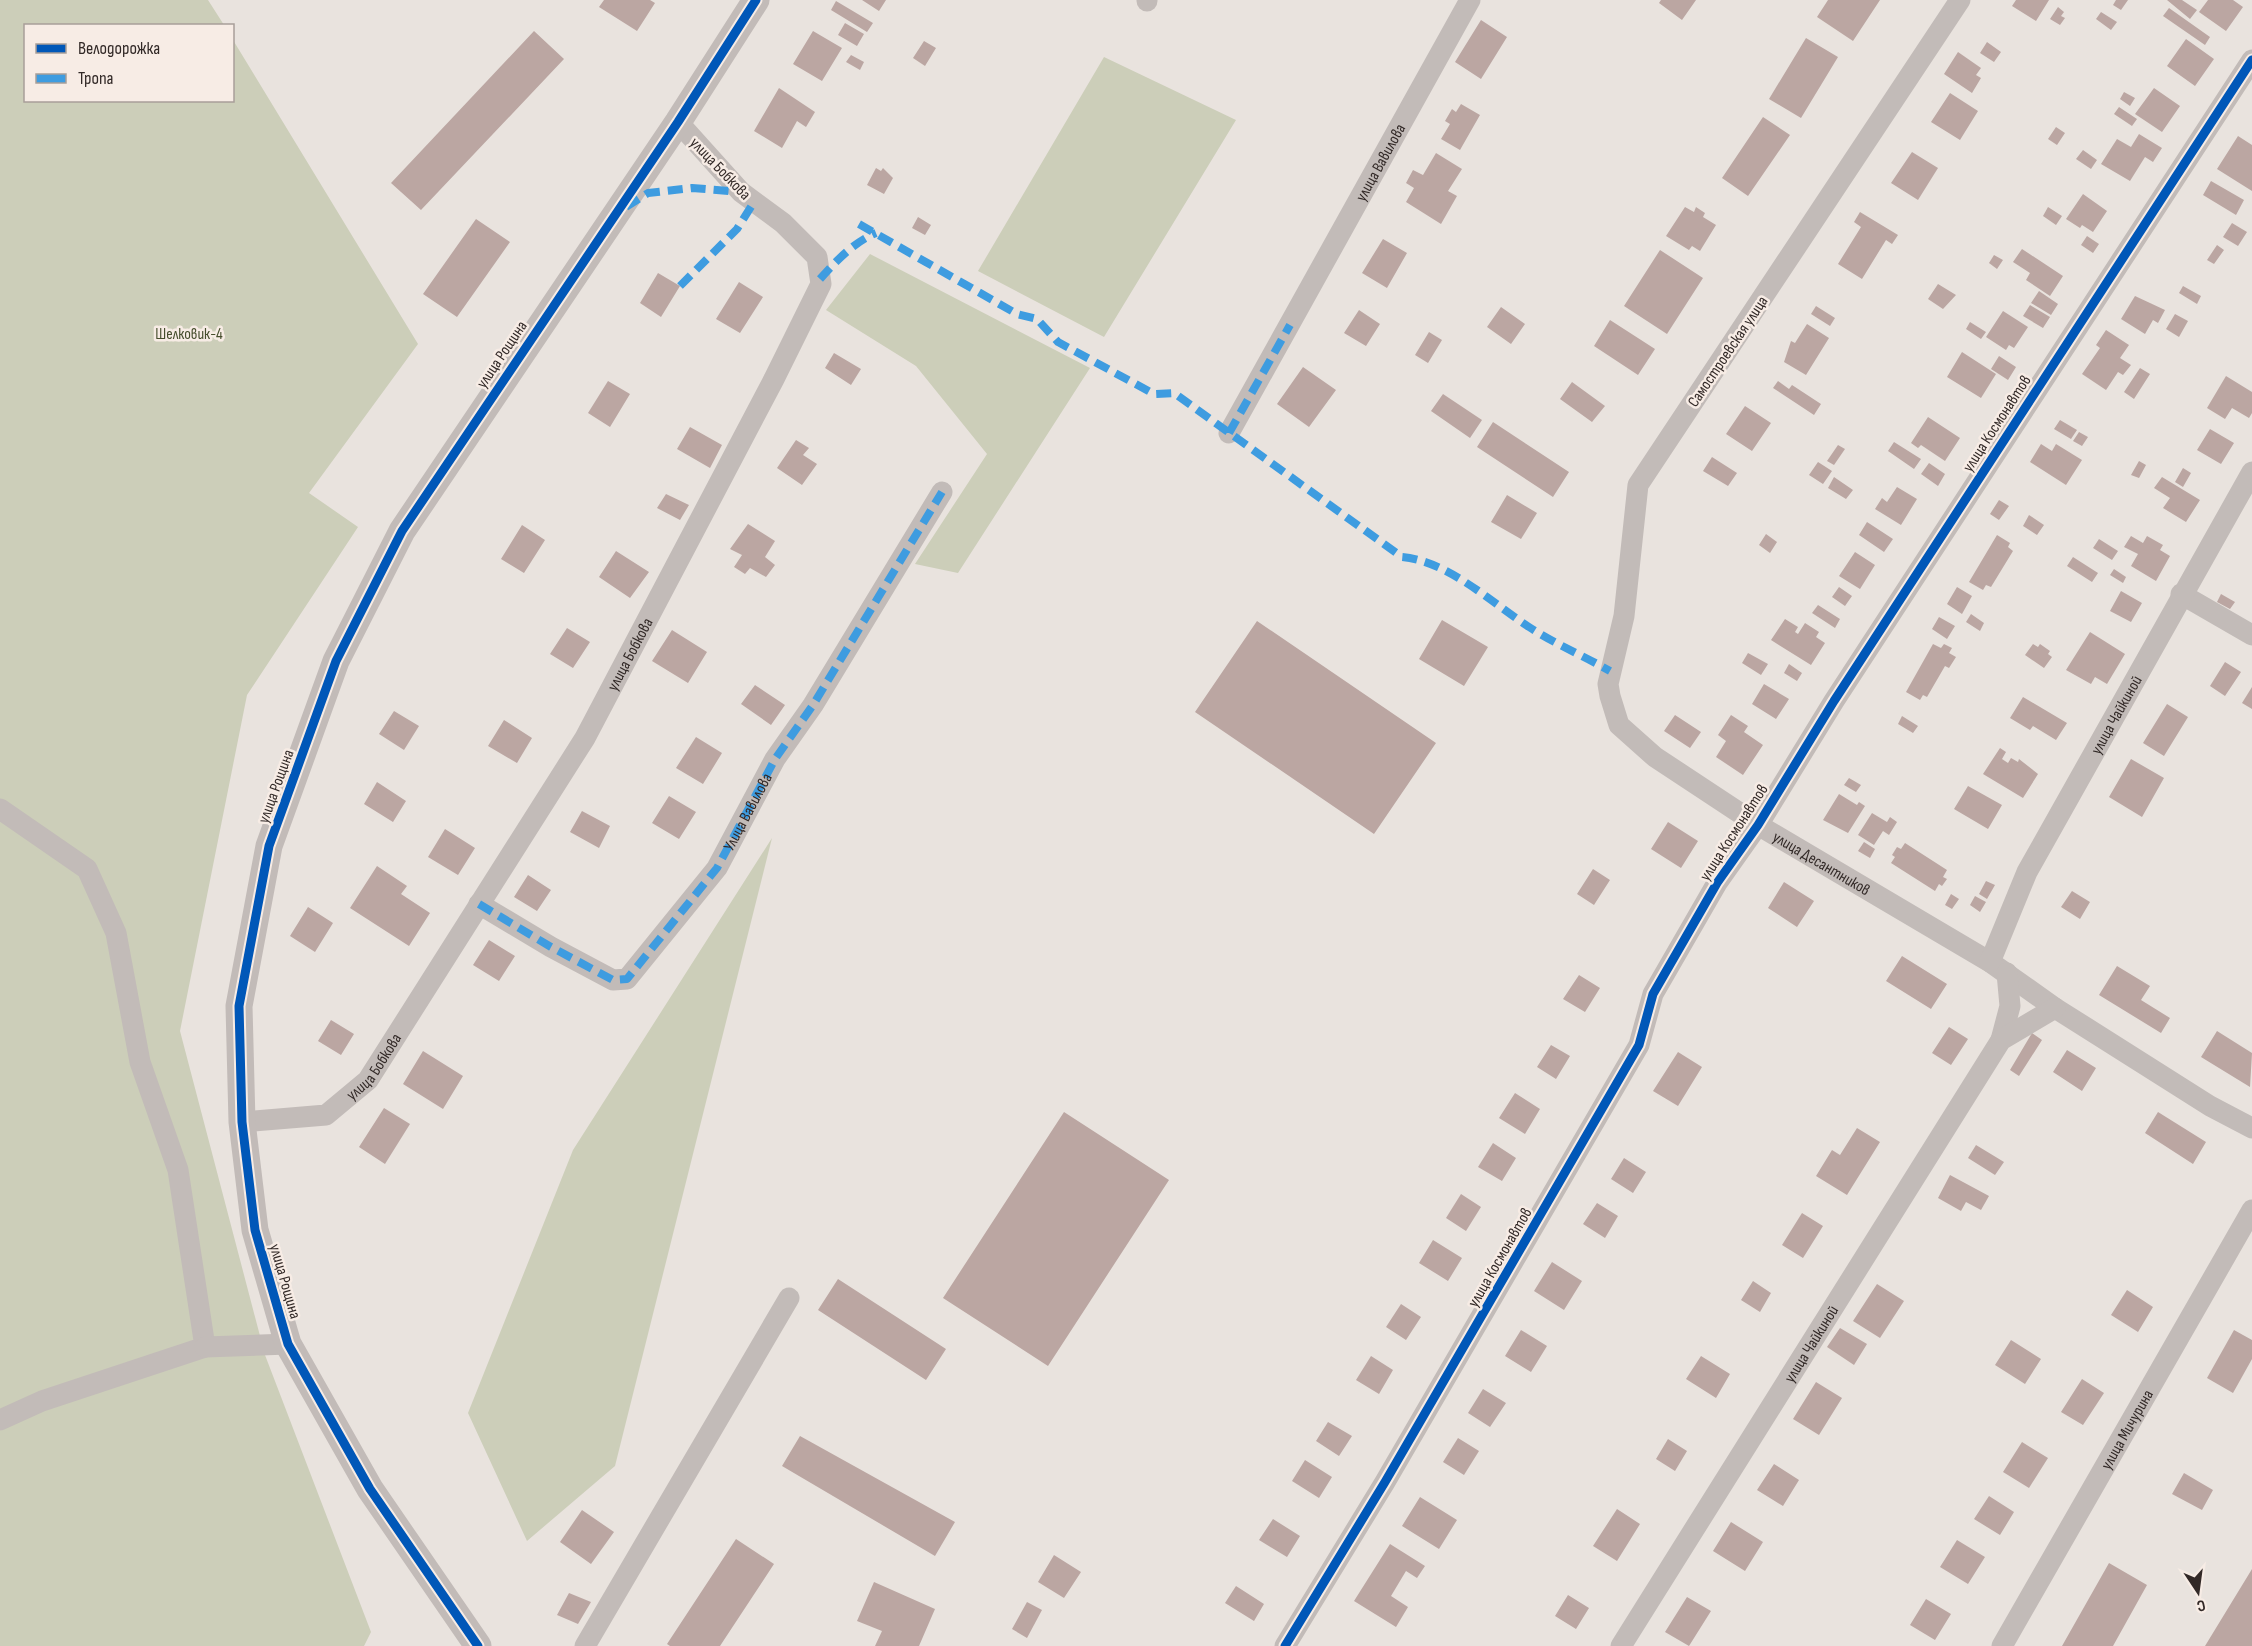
<svg xmlns="http://www.w3.org/2000/svg" width="2252" height="1646" font-family="'Sofia Sans Condensed',sans-serif">
  <rect width="100%" height="100%" fill="#e9e3de"/>
  <!-- green -->
  <path fill="#ccceb9" d="M0,0H208L224,25L26,26V100H232L233,40L418,344L309,493L358,527L247,695L180,1031L265,1355L371,1632L364,1646H0Z
    M1104,57L1236,120L1104,337L978,271Z
    M870,254L1090,368L958,573L915,564L987,454L916,366L826,310Z
    M772,838L615,1466L527,1541L468,1413L573,1150Z"/>
  <!-- building -->
  <path fill="#bba6a2" d="M604,0H650L655,3L637,31L599,7Z
    M862,0H886L879,11Z
    M1661,0H1696L1682,20L1659,3Z
    M1828,0H1880L1853,41L1817,17Z
    M2016,0H2049L2036,21L2012,6Z
    M2116,0H2128L2121,10L2113,5Z
    M2167,0H2182L2197,10L2190,19Z
    M2208,0H2233L2243,7L2226,31L2199,12Z
    M836,1L873,23L867,32L831,10Z
    M2058,7L2064,12L2061,16L2065,18L2060,25L2050,19Z
    M2169,8L2210,37L2205,45L2163,16Z
    M2101,12L2117,22L2111,30L2096,19Z
    M1481,20L1507,37L1481,79L1455,62Z
    M845,23L864,34L857,46L838,35Z
    M534,31L564,59L421,210L391,183Z
    M813,31L842,48L822,81L793,64Z
    M1806,38L1838,57L1801,118L1769,99Z
    M2186,39L2214,59L2195,86L2167,66Z
    M924,41L936,48L925,66L913,58Z
    M1987,42L2001,52L1994,62L1980,53Z
    M1958,52L1981,68L1976,75L1981,78L1972,93L1944,74Z
    M851,55L864,62L860,70L846,62Z
    M779,88L815,112L806,127L797,121L782,148L754,131Z
    M2154,88L2180,106L2162,132L2135,114Z
    M2124,92L2135,98L2130,106L2120,99Z
    M1950,93L1978,111L1960,140L1931,122Z
    M1461,104L1480,115L1460,150L1441,139L1450,124L1445,121L1452,109L1456,112Z
    M2119,107L2137,119L2132,126L2114,114Z
    M1763,117L1790,135L1748,196L1722,178Z
    M2056,127L2065,133L2057,145L2048,139Z
    M2139,134L2162,148L2153,162L2145,157L2130,181L2101,164L2117,139L2131,147Z
    M2238,136L2252,145V191L2217,169Z
    M2083,150L2097,160L2091,169L2076,159Z
    M1912,152L1938,168L1918,200L1891,183Z
    M1436,153L1462,169L1448,191L1457,196L1441,224L1406,202L1414,188L1406,183L1413,170L1423,175Z
    M876,168L881,171L883,168L893,178L884,194L867,185Z
    M2211,181L2244,200L2236,215L2203,195Z
    M2083,194L2107,211L2093,232L2082,225L2080,228L2066,219Z
    M1685,207L1694,212L1696,207L1705,213L1703,217L1716,225L1700,251L1692,246L1689,250L1666,236Z
    M2048,207L2062,216L2056,225L2043,216Z
    M1860,212L1898,235L1892,244L1886,240L1862,279L1838,264L1861,227L1854,222Z
    M918,217L931,225L925,235L912,228Z
    M476,219L510,242L457,317L423,294Z
    M2232,223L2247,232L2238,246L2223,237Z
    M2087,236L2099,244L2093,253L2081,245Z
    M1383,239L1407,253L1387,288L1362,273Z
    M2217,245L2224,250L2214,264L2207,260Z
    M2022,249L2063,276L2050,296L2026,280L2030,273L2013,262Z
    M1660,250L1703,278L1667,334L1624,306Z
    M1994,255L2003,260L1997,269L1989,263Z
    M658,273L680,286L661,317L640,303Z
    M739,282L763,297L740,333L716,319Z
    M1938,284L1956,295L1943,309L1928,299Z
    M2183,286L2201,296L2197,304L2179,293Z
    M2039,291L2058,304L2051,315L2031,303Z
    M2135,296L2165,310L2158,323L2153,320L2145,334L2121,319Z
    M2030,305L2050,317L2043,328L2023,316Z
    M1816,306L1835,318L1830,326L1811,314Z
    M1501,307L1525,324L1511,344L1487,327Z
    M1359,310L1380,324L1366,346L1344,333Z
    M2003,311L2028,327L2014,348L2009,345L2006,350L1986,337Z
    M2175,314L2188,321L2179,337L2166,329Z
    M1610,320L1655,349L1638,375L1594,346Z
    M1970,322L1986,332L1981,339L1966,329Z
    M1807,324L1829,338L1806,375L1784,362L1791,341L1795,343Z
    M2106,330L2129,345L2120,358L2131,365L2123,375L2118,372L2106,390L2082,374L2100,348L2096,345Z
    M1429,332L1442,340L1428,363L1415,355Z
    M1962,352L1996,374L1981,398L1947,377Z
    M834,353L861,369L851,385L825,368Z
    M1999,356L2016,367L2008,380L1991,369Z
    M1303,367L1336,390L1309,427L1277,404Z
    M2140,368L2150,374L2134,399L2124,392Z
    M2226,376L2252,392V413L2249,418L2232,408L2225,419L2207,408Z
    M608,381L630,394L610,427L588,413Z
    M1778,381L1789,389L1792,385L1821,404L1814,415L1773,388Z
    M1572,382L1605,406L1592,422L1560,399Z
    M1443,394L1482,420L1470,438L1431,411Z
    M1745,406L1771,423L1752,451L1726,434Z
    M1928,417L1960,438L1945,461L1921,445L1918,448L1911,443Z
    M2060,420L2077,430L2071,439L2054,429Z
    M1493,422L1569,472L1553,497L1477,447Z
    M690,427L722,445L710,468L677,449Z
    M2210,429L2234,443L2221,464L2197,450Z
    M2079,432L2088,437L2082,446L2073,441Z
    M796,440L809,448L803,455L817,464L802,485L777,468Z
    M1894,442L1921,459L1914,469L1888,451Z
    M2041,444L2052,451L2056,444L2082,460L2066,485L2030,462Z
    M1838,445L1845,449L1834,465L1827,461Z
    M1712,457L1737,473L1728,486L1703,471Z
    M2139,461L2146,465L2139,478L2131,475Z
    M1818,462L1832,471L1823,484L1809,475Z
    M1929,463L1945,474L1938,486L1921,474Z
    M2183,468L2191,473L2183,487L2175,482Z
    M1834,477L1853,490L1846,499L1828,488Z
    M2162,477L2200,500L2186,522L2163,508L2170,498L2154,488Z
    M1897,487L1917,499L1901,525L1875,509L1882,498L1887,502Z
    M666,494L689,505L680,520L657,508Z
    M1507,495L1537,513L1521,539L1491,522Z
    M1999,500L2009,506L1999,520L1990,514Z
    M2029,515L2044,525L2037,535L2023,526Z
    M1867,522L1893,539L1884,552L1859,535Z
    M748,524L775,541L765,557L775,565L766,577L750,568L745,574L734,567L742,555L730,549Z
    M522,525L545,540L524,573L501,559Z
    M1766,534L1777,542L1770,553L1759,545Z
    M1997,535L2010,543L2008,547L2013,551L1991,587L1986,585L1983,590L1969,582Z
    M2131,536L2143,543L2147,536L2163,545L2160,550L2170,556L2156,581L2131,566L2138,554L2124,547Z
    M2099,539L2118,551L2112,560L2093,548Z
    M616,551L649,572L630,598L599,577Z
    M1855,552L1875,565L1860,589L1839,576Z
    M2073,557L2098,573L2092,582L2067,566Z
    M2114,569L2126,577L2123,583L2110,575Z
    M1839,587L1852,596L1845,606L1832,597Z
    M1957,587L1972,596L1962,614L1947,604Z
    M2121,591L2142,603L2131,622L2110,611Z
    M2221,594L2235,602L2230,609L2217,602Z
    M1818,605L1840,619L1835,628L1812,613Z
    M1971,614L1984,623L1980,631L1966,622Z
    M1939,617L1955,626L1947,639L1932,629Z
    M1785,619L1798,627L1795,632L1798,634L1805,623L1819,632L1816,637L1825,643L1811,665L1771,640Z
    M1442,620L1488,647L1464,686L1419,659Z
    M1257,621L1436,743L1374,834L1195,712Z
    M567,628L590,642L573,668L550,654Z
    M672,630L707,652L688,683L652,661Z
    M2090,632L2125,654L2107,684L2095,677L2091,684L2066,670Z
    M1933,644L1941,648L1944,644L1952,648L1949,653L1956,657L1949,668L1945,666L1927,697L1923,695L1920,700L1906,692Z
    M2033,644L2038,647L2040,644L2050,651L2048,654L2052,657L2044,668L2025,655Z
    M1748,653L1768,664L1761,675L1742,663Z
    M2225,662L2241,672L2225,696L2210,686Z
    M1789,664L1802,673L1797,681L1784,673Z
    M1764,684L1789,699L1776,719L1752,704Z
    M755,685L785,705L771,725L741,704Z
    M2252,687V709L2242,703Z
    M2023,697L2067,723L2056,740L2033,726L2030,730L2010,718Z
    M2167,704L2188,717L2164,756L2143,743Z
    M394,711L419,726L404,750L379,734Z
    M1675,715L1701,732L1690,748L1664,731Z
    M1731,715L1748,726L1744,732L1763,745L1743,775L1716,757L1726,741L1718,735Z
    M1902,716L1918,726L1913,733L1898,724Z
    M504,720L532,738L517,763L488,746Z
    M696,737L722,753L703,784L676,768Z
    M2000,748L2006,752L2002,759L2008,763L2011,758L2018,762L2019,759L2038,774L2023,798L1983,774Z
    M2131,759L2164,778L2142,817L2109,797Z
    M1849,778L1861,785L1856,792L1844,785Z
    M377,782L406,801L393,822L364,804Z
    M1968,786L2002,805L1988,829L1954,809Z
    M1839,794L1857,805L1859,802L1865,806L1848,833L1823,820Z
    M669,796L696,812L679,839L652,823Z
    M582,811L610,826L599,848L570,832Z
    M1872,813L1887,822L1890,817L1897,822L1889,835L1883,831L1874,845L1858,835Z
    M1668,822L1698,841L1681,868L1651,849Z
    M445,829L475,848L458,875L428,857Z
    M1864,842L1875,849L1870,858L1858,851Z
    M1905,843L1947,870L1943,877L1947,879L1942,886L1939,884L1935,891L1891,863L1895,857L1892,855L1897,847L1901,849Z
    M377,866L407,886L401,894L430,913L409,946L350,908Z
    M1593,869L1610,880L1594,905L1577,894Z
    M528,875L551,890L537,911L514,897Z
    M1986,881L1995,885L1987,899L1979,894Z
    M1784,882L1814,901L1797,927L1768,908Z
    M2072,891L2090,902L2080,919L2061,907Z
    M1951,894L1959,899L1952,909L1945,905Z
    M1975,896L1986,902L1980,912L1970,905Z
    M308,907L333,923L315,952L290,936Z
    M489,940L515,956L499,981L473,965Z
    M1902,956L1947,984L1931,1009L1886,981Z
    M2117,966L2150,986L2141,1000L2170,1018L2161,1033L2099,995Z
    M1579,975L1600,988L1585,1012L1563,999Z
    M331,1020L354,1034L341,1055L318,1041Z
    M1949,1027L1968,1039L1951,1065L1932,1053Z
    M2217,1031L2252,1053L2250,1087L2201,1057Z
    M2032,1033L2042,1040L2019,1076L2010,1070Z
    M1551,1045L1570,1056L1556,1079L1537,1067Z
    M2067,1050L2096,1068L2082,1091L2053,1072Z
    M423,1051L463,1076L443,1109L403,1084Z
    M1678,1052L1702,1067L1678,1106L1653,1091Z
    M1515,1093L1540,1109L1525,1134L1499,1118Z
    M384,1108L410,1124L385,1164L359,1147Z
    M1064,1112L1169,1180L1048,1366L943,1298Z
    M2158,1112L2206,1142L2193,1164L2145,1133Z
    M1857,1128L1880,1142L1847,1195L1816,1176L1832,1150L1840,1155Z
    M1493,1143L1516,1158L1502,1181L1478,1167Z
    M1976,1145L2004,1162L1995,1175L1968,1158Z
    M1624,1158L1646,1172L1633,1193L1611,1179Z
    M1950,1175L1989,1196L1981,1210L1966,1202L1961,1211L1938,1198Z
    M1461,1194L1481,1207L1466,1231L1446,1218Z
    M1597,1203L1618,1216L1605,1238L1583,1224Z
    M1802,1213L1823,1226L1803,1258L1782,1245Z
    M1433,1240L1462,1258L1448,1281L1419,1263Z
    M1552,1262L1582,1281L1564,1310L1534,1291Z
    M838,1279L946,1349L926,1380L818,1310Z
    M1753,1281L1771,1293L1760,1312L1741,1300Z
    M1877,1284L1904,1301L1880,1338L1853,1321Z
    M2127,1290L2153,1307L2138,1332L2111,1315Z
    M1401,1304L1421,1317L1406,1340L1386,1327Z
    M1840,1328L1867,1344L1854,1365L1827,1347Z
    M1521,1330L1547,1346L1531,1372L1505,1356Z
    M2234,1330L2252,1340V1359L2233,1393L2207,1378Z
    M2011,1340L2041,1359L2025,1384L1995,1365Z
    M1371,1356L1393,1370L1379,1394L1356,1380Z
    M1701,1356L1730,1374L1716,1398L1686,1379Z
    M2082,1379L2104,1393L2083,1425L2061,1412Z
    M1816,1382L1842,1398L1819,1435L1793,1419Z
    M1483,1389L1506,1403L1490,1427L1468,1413Z
    M1328,1422L1352,1436L1339,1456L1316,1441Z
    M800,1436L955,1522L935,1556L782,1466Z
    M1458,1438L1479,1451L1464,1475L1443,1462Z
    M1668,1439L1687,1451L1675,1471L1656,1459Z
    M2022,1442L2048,1458L2029,1488L2003,1472Z
    M1305,1460L1332,1477L1319,1498L1292,1481Z
    M1774,1464L1799,1480L1783,1506L1757,1490Z
    M2184,1473L2213,1490L2202,1510L2172,1494Z
    M1989,1496L2014,1512L2000,1535L1974,1519Z
    M1420,1497L1457,1520L1439,1549L1402,1526Z
    M1617,1509L1640,1524L1617,1561L1593,1546Z
    M582,1510L614,1532L591,1564L560,1542Z
    M1273,1519L1300,1536L1287,1557L1259,1540Z
    M1731,1522L1763,1542L1745,1571L1713,1551Z
    M736,1539L774,1564L720,1646H670L667,1644Z
    M1957,1540L1985,1557L1968,1584L1940,1567Z
    M1390,1544L1425,1566L1417,1578L1406,1571L1391,1596L1408,1607L1396,1627L1354,1601Z
    M1054,1555L1081,1572L1064,1598L1038,1582Z
    M2109,1563L2147,1585L2113,1646H2062Z
    M2252,1569V1646H2205Z
    M874,1582L935,1609L919,1646H875L882,1631L857,1621Z
    M1236,1586L1264,1604L1254,1621L1225,1603Z
    M569,1593L591,1602L578,1624L557,1615Z
    M1568,1595L1589,1608L1576,1629L1555,1616Z
    M1687,1597L1711,1611L1689,1646L1665,1632Z
    M1926,1599L1951,1614L1935,1640L1910,1625Z
    M1027,1602L1042,1610L1027,1638L1012,1629Z"/>
  <g fill="none" stroke-linecap="round" stroke-linejoin="round">
    <!-- minor -->
    <g stroke="#c2bbb8" stroke-width="21">
      <path id="s1" d="M1960,0L1638,485L1624,616L1608,684L1610,696L1619,725L1655,757L1758,825L1990,962L2055,1008L2210,1106L2252,1128"/>
      <path d="M1147,1V0"/>
      <path id="s2" d="M1229,433L1470,0"/>
      <path d="M2181,594L2252,635"/>
      <path d="M0,809L87,869L116,933L140,1062L178,1170L205,1347L42,1401L0,1420"/>
      <path id="s3" d="M479,904L551,947L613,980L627,979L717,868L775,759L813,705L942,492"/>
      <path id="s4" d="M1990,962L2027,872L2252,472"/>
      <path d="M2001,1040L2010,1006L2007,973"/>
      <path id="s5" d="M242,1122L326,1115L368,1080L585,738L774,379L821,284L817,257L783,223L741,192L678,122"/>
      <path d="M205,1347L288,1344"/>
      <path d="M585,1646L789,1298"/>
      <path d="M1285,1646L1385,1482L1639,1045L1653,994L1717,883L1758,825L1834,701L2252,60"/>
      <path id="s6" d="M1621,1646L2001,1040L2055,1008"/>
      <path id="s7" d="M2002,1646L2252,1210"/>
    </g>
    <!-- tertiary -->
    <path stroke="#c2bbb8" stroke-width="27" d="M478,1646L370,1489L288,1344L255,1230L242,1122L239,1006L269,846L336,661L402,531L678,122L756,0"/>
    <!-- quiet -->
    <path stroke="#3e9ce0" stroke-width="8" stroke-dasharray="15 8" stroke-linecap="butt" d="M626,207L648,193L692,188L741,192
      M859,224L1017,314L1037,319L1058,342L1154,394L1174,393L1402,557C1448,561 1492,603 1529,627C1555,644 1584,656 1610,671
      M820,279C836,261 854,242 876,233
      M680,286L737,229L754,202
      M1229,433L1290,325
      M479,904L551,947L613,980L627,979L717,868L775,759L813,705L942,492"/>
    <!-- cycleway casing -->
    <g stroke="#f7ece5" stroke-width="13">
      <path id="cycleway" d="M478,1646L370,1489L288,1344L255,1230L242,1122L239,1006L269,846L336,661L402,531L678,122L756,0
        M1285,1646L1385,1482L1639,1045L1653,994L1717,883L1758,825L1834,701L2252,60"/>
    </g>
    <!-- cycleway -->
    <use href="#cycleway" stroke="#0057b8" stroke-width="9"/>
  </g>
  <g text-anchor="middle" stroke-width="5" stroke-linejoin="round" paint-order="stroke">
    <!-- street labels -->
    <g font-size="16" fill="#322927" stroke="#f7ece5">
      <text dy="6" stroke="none"><textPath href="#s2" startOffset="310">улица Вавилова</textPath></text>
      <text transform="translate(721 168) rotate(46)" y="6">улица Бобкова</text>
      <text transform="translate(1727 351) rotate(-56)" y="6">Самостроевская улица</text>
      <text transform="translate(501 354) rotate(-56)" y="6">улица Рощина</text>
      <text transform="translate(1996 423) rotate(-57)" y="6">улица Космонавтов</text>
      <text dy="6" stroke="none"><textPath href="#s5" startOffset="639">улица Бобкова</textPath></text>
      <text dy="6" stroke="none"><textPath href="#s4" startOffset="278">улица Чайкиной</textPath></text>
      <text transform="translate(275 786) rotate(-70)" y="6">улица Рощина</text>
      <text dy="6" stroke="none"><textPath href="#s3" startOffset="375">Улица Вавилова</textPath></text>
      <text transform="translate(1733 832) rotate(-57)" y="6">улица Космонавтов</text>
      <text dy="6" stroke="none"><textPath href="#s1" startOffset="1072">улица Десантников</textPath></text>
      <text dy="6" stroke="none"><textPath href="#s5" startOffset="153">улица Бобкова</textPath></text>
      <text transform="translate(1499 1257) rotate(-60)" y="6">улица Космонавтов</text>
      <text transform="translate(286 1281) rotate(74)" y="6">улица Рощина</text>
      <text dy="6" stroke="none"><textPath href="#s6" startOffset="357">улица Чайкиной</textPath></text>
      <text dy="6" stroke="none"><textPath href="#s7" startOffset="250">улица Мичурина</textPath></text>
    </g>
    <!-- park labels -->
    <g font-size="16" fill="#464e2d" stroke="#f7ece5">
      <text x="189" y="339">Шелковик-4</text>
    </g>
  </g>
  <!-- legend -->
  <rect x="24" y="24" width="210" height="78" fill="#f7ece5" stroke="#a89e99" stroke-width="1.5"/>
  <rect x="36" y="44" width="30" height="9" fill="#0057b8" stroke="#a89e99" stroke-width="1.5"/>
  <text x="78" y="54" font-size="18" fill="#322927">Велодорожка</text>
  <rect x="36" y="74" width="30" height="9" fill="#3e9ce0" stroke="#a89e99" stroke-width="1.5"/>
  <text x="78" y="84" font-size="18" fill="#322927">Тропа</text>
  <!-- north arrow -->
  <g transform="translate(2198 1592) rotate(167)" stroke="#f7ece5" stroke-width="4.5" paint-order="stroke">
  <path d="M0-4.5L10 22L0 15L-10 22Z" fill="#322927"/>
  <text y="-9" font-size="16" font-weight="bold" text-anchor="middle" fill="#322927">С</text>
  </g>
</svg>
